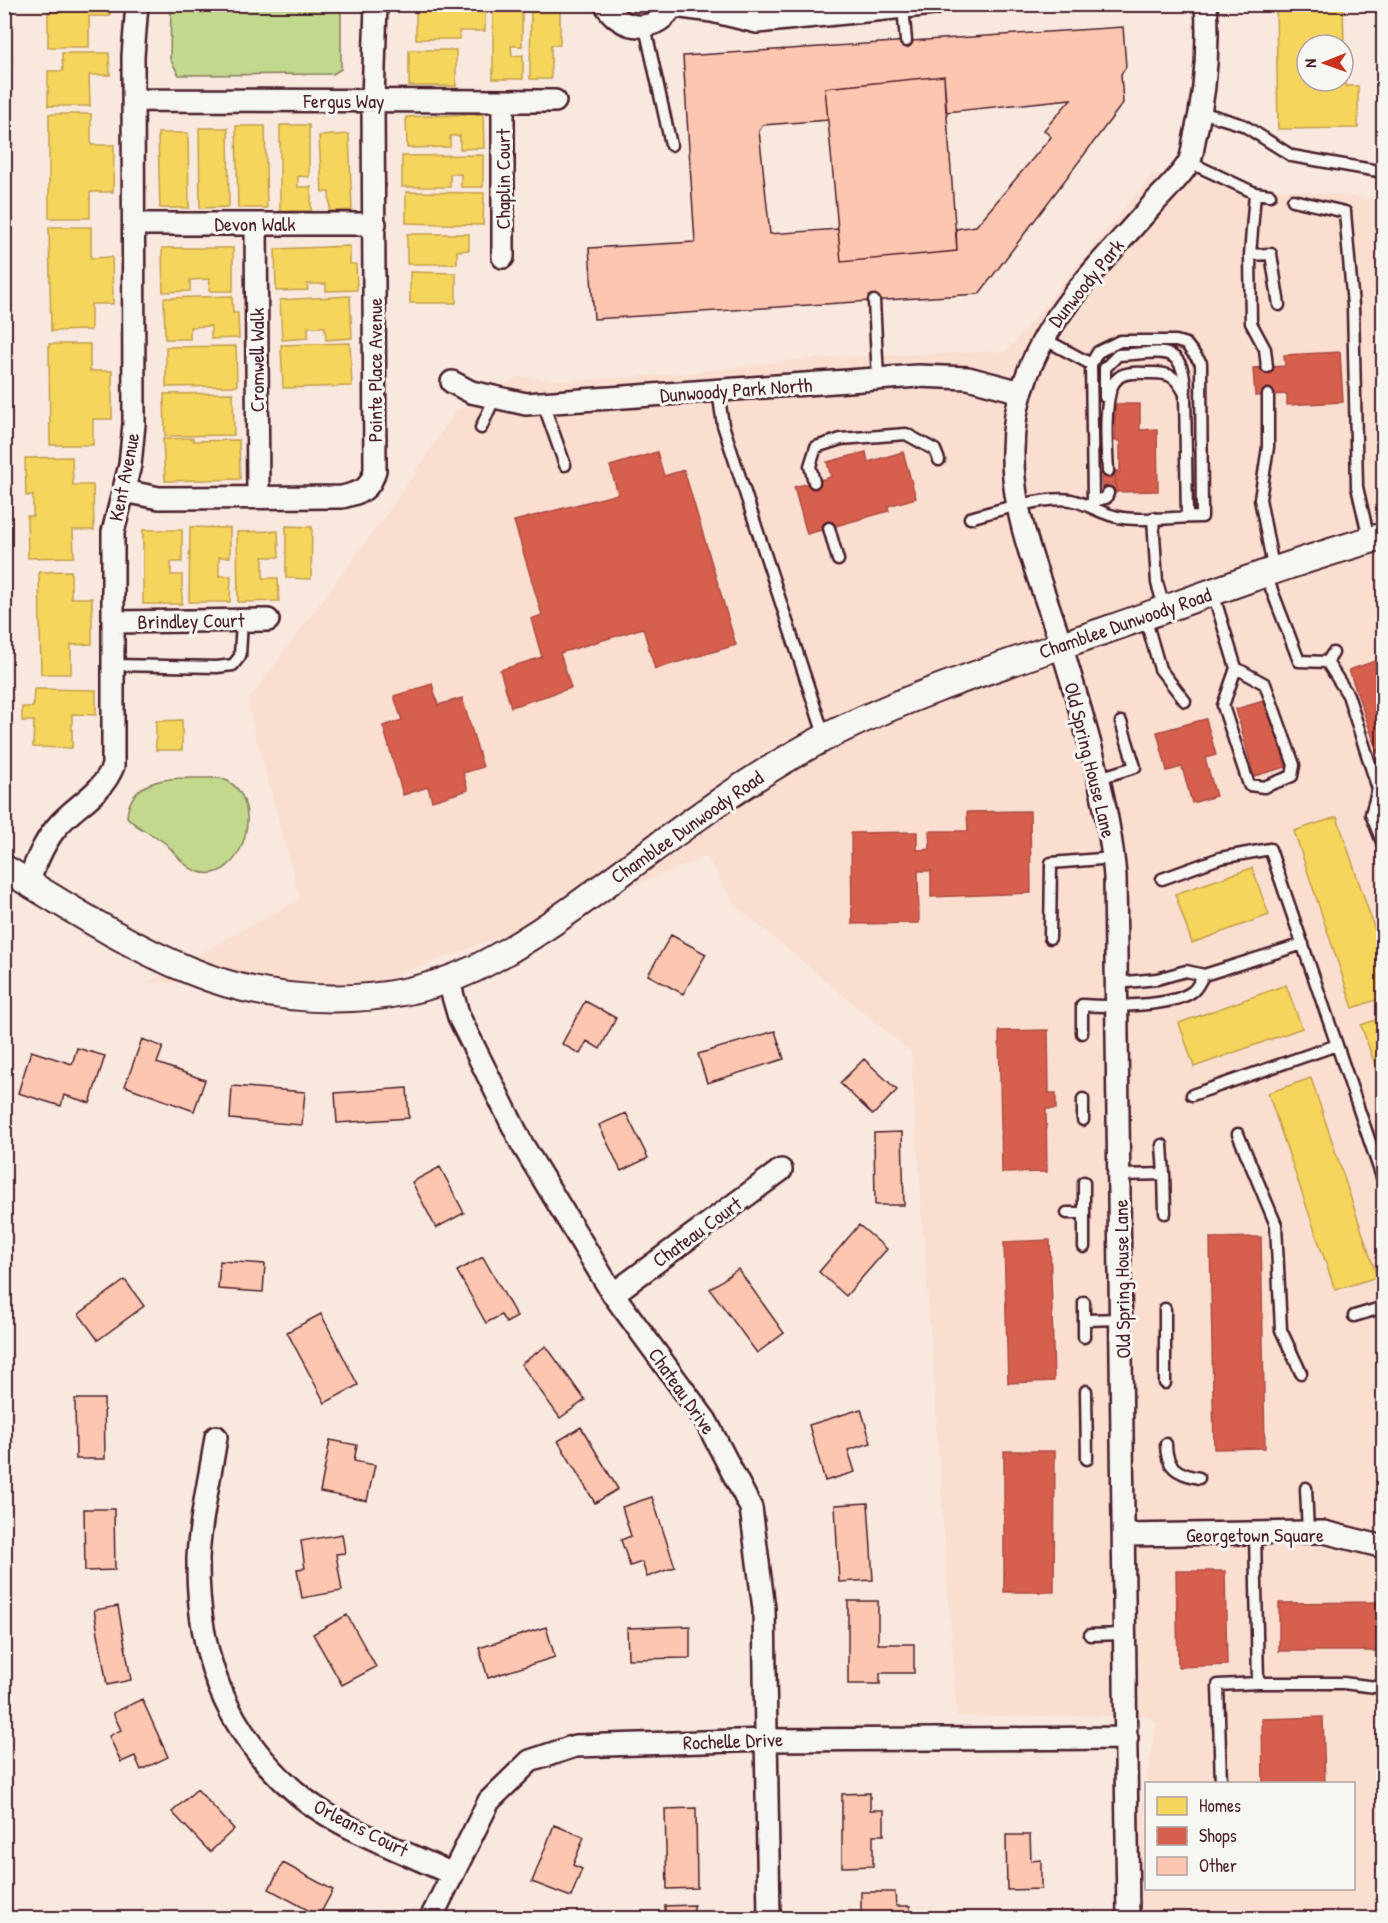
<svg xmlns="http://www.w3.org/2000/svg" width="1388" height="1923" font-family="'Patrick Hand',sans-serif">
  <rect width="100%" height="100%" fill="#f8e8de"/>
  <filter id="ink" filterUnits="userSpaceOnUse"><feTurbulence type="fractalNoise" baseFrequency=".0167" numOctaves="2"/><feDisplacementMap in="SourceGraphic" scale="12" xChannelSelector="R" yChannelSelector="G"/><feConvolveMatrix kernelMatrix="1 2 1 2 8 2 1 2 1" color-interpolation-filters="sRGB"/></filter>
  <g filter="url(#ink)">
    <!-- built -->
    <path fill="#faded0" fill-rule="evenodd" d="M4,5H13L15,65H5Z
      M1152,175L1383,200V1918H1139L1137,1832L1157,1723L1146,1716H957L911,1052L735,905L707,856L556,917L398,974L397,984L324,991L206,983H147L300,899L249,710L250,698L392,507L456,411L518,377L570,381L688,373L805,359L1007,351ZM1146,1784H1354V1888H1146Z"/>
    <!-- green -->
    <path fill="#c1d88d" stroke="#867c5c" stroke-width="1.5" d="M171,5H341V69L333,74L179,75L170,59Z
      M220,778C270,792 244,890 196,871C183,866 175,852 165,843C152,833 138,830 127,817C130,770 188,779 220,778Z"/>
    <!-- homes -->
    <path fill="#f6d55c" stroke="#c29e4d" stroke-width="1.5" fill-rule="evenodd" d="M62,4H110V16H89V47H48V12H62Z
      M416,4H485V31H459L460,39H416Z
      M493,4H522V46H511L512,56L523,55V79H493Z
      M531,4H560V45H551V79H530Z
      M1276,4H1343L1345,86H1358V128L1278,129ZM1307,45H1343V81H1307Z
      M409,50H456V86H409Z
      M62,53H109L110,75H89L90,106H48V71H63Z
      M49,114H91V145H114L113,192H90V218H49Z
      M483,114L484,148L460,149V136H450V147L407,148L406,117Z
      M280,125H309V177L298,176V187H311V211H280Z
      M236,126H265L267,208H238Z
      M199,128H228L229,207L200,208Z
      M158,133H188L189,208H160Z
      M349,134L352,210L330,211L329,192H322L319,136Z
      M483,155V187H461V174H450V187H402V156Z
      M406,192L484,193L483,225L406,223Z
      M49,227H91V258L112,257L113,304H91V330L51,331Z
      M407,234H469V250L457,251V264H407Z
      M350,246V264H356L357,290L326,291V284H307L308,290L276,291L275,249Z
      M162,248H233V291H209L210,279L190,280V291L163,292Z
      M410,272L456,273V303H410Z
      M232,296L233,313H238L239,338L211,339V326L190,327V339H165L164,298Z
      M350,296L352,338L326,340L325,327H308V338L282,340L280,300Z
      M350,343L352,386L283,388L281,345Z
      M49,344H90V371H112V419H93V445H50Z
      M236,346L237,386L166,387V347Z
      M233,393L234,435L165,436L164,394Z
      M193,438V441L239,440L240,479L165,481L163,439Z
      M72,457L73,485H93L94,530H73L74,557L28,558L27,516H33V495L26,496L25,458Z
      M286,526L312,527L311,579L286,578Z
      M190,527L230,528V557H219V576H231L230,602H189Z
      M143,530H182V562H171V575H182V604H143Z
      M278,531L279,557H263V578H278L279,601L238,602L237,532Z
      M71,571V598H92V644L71,645V674H41L39,572Z
      M34,689L96,690V715L72,714V748L33,747L34,721H22V707H33Z
      M182,720V750H156V721Z
      M1337,817L1384,957V997L1353,1008L1294,831Z
      M1252,868L1269,915L1192,943L1175,894Z
      M1286,985L1302,1028L1194,1067L1179,1023Z
      M1384,1017V1090L1361,1025Z
      M1311,1078L1377,1277L1335,1290L1268,1093Z"/>
    <!-- shops -->
    <path fill="#d6604d" stroke="#ac4c43" stroke-width="1.5" d="M1340,352L1343,402L1287,405V394L1255,396L1253,368L1285,366L1284,355Z
      M1115,404H1140V430L1157,429L1158,491L1116,492L1115,473H1120V441H1115Z
      M657,452L664,476L684,470L736,645L655,669L643,628L560,653L571,688L511,707L500,670L542,657L531,619L542,615L514,521L618,494L610,466Z
      M866,452L868,462L903,452L916,498L888,506L889,511L807,534L794,487L831,477L827,462Z
      M1101,471H1118L1115,473L1116,493L1102,494Z
      M1384,658V770L1349,670Z
      M432,684L438,705L462,698L483,767L463,773L468,790L432,801L428,787L403,795L383,726L402,720L394,696Z
      M1267,700L1286,767L1254,776L1236,709Z
      M1206,719L1216,755L1205,758L1216,796L1192,803L1182,767L1167,771L1157,732Z
      M1030,811L1031,893L931,897V871H918L919,923L852,924L851,833L917,832V850L930,849L929,831H968L967,812Z
      M1048,1030L1049,1093H1056V1109H1046L1047,1172L1002,1173L999,1031Z
      M1261,1237L1265,1448L1214,1449L1210,1238Z
      M1050,1240L1054,1381L1008,1383L1004,1242Z
      M1004,1451H1055L1054,1592H1004Z
      M1176,1571H1225L1227,1665L1178,1667Z
      M1384,1602V1651H1279V1603Z
      M1323,1717L1325,1784H1263L1262,1719Z"/>
    <!-- building -->
    <path fill="#fdc6b0" stroke="#4a1f2b" stroke-width="1.5" fill-rule="evenodd" d="M1123,27L1126,67L1121,74L1123,103L979,294L594,319L589,248L695,242L683,56ZM944,76L946,112L1071,99L1044,130L1051,137L976,226L956,229L957,251L841,262L838,229L770,234L759,131L763,125L828,120L825,88Z
      M944,76L957,251L841,262L825,88Z
      M671,935L706,954L683,994L648,975Z
      M585,1001L616,1018L600,1049L587,1041L580,1054L562,1044Z
      M775,1031L784,1059L707,1083L698,1054Z
      M142,1039L163,1047L157,1063L205,1080L194,1111L125,1086Z
      M77,1048L105,1056L90,1103L64,1095L61,1106L18,1093L31,1051L72,1064Z
      M864,1059L897,1090L873,1115L840,1083Z
      M232,1086L305,1092L302,1125L230,1119Z
      M407,1088L409,1118L337,1123L335,1093Z
      M626,1113L648,1158L621,1171L599,1125Z
      M902,1132L904,1205H875L874,1133Z
      M440,1167L464,1213L436,1228L412,1182Z
      M859,1225L887,1249L846,1296L819,1272Z
      M483,1257L517,1317L506,1323L501,1315L486,1323L457,1271Z
      M220,1261L265,1264L263,1292L218,1289Z
      M738,1269L784,1333L757,1353L710,1289Z
      M125,1280L144,1306L98,1340L79,1314Z
      M321,1314L358,1385L325,1403L287,1332Z
      M546,1346L585,1400L560,1418L521,1364Z
      M75,1399H104L105,1459H76Z
      M861,1409L871,1443L848,1450L855,1472L825,1481L809,1425Z
      M581,1427L618,1489L595,1503L558,1441Z
      M330,1440L357,1445L354,1461L375,1465L367,1501L320,1492Z
      M652,1497L675,1567L647,1577L642,1562L630,1566L621,1540L631,1536L622,1507Z
      M868,1503L873,1580L839,1582L835,1505Z
      M84,1509H114L115,1570L85,1571Z
      M342,1534L345,1553L336,1554L342,1591L302,1598L297,1569L305,1568L301,1541Z
      M848,1601H878V1644H914V1673H880V1684H848Z
      M118,1606L131,1680L107,1685L94,1610Z
      M347,1615L376,1667L342,1685L313,1634Z
      M690,1626V1658L628,1659L627,1628Z
      M546,1627L555,1657L488,1678L479,1648Z
      M142,1699L168,1757L141,1770L135,1756L121,1762L109,1736L121,1730L113,1713Z
      M197,1789L234,1829L210,1852L172,1812Z
      M870,1793V1810H884V1835H873V1866L842,1867V1794Z
      M696,1808L697,1888L667,1889L665,1809Z
      M554,1825L584,1837L573,1865L582,1869L571,1897L532,1882Z
      M1006,1835H1030L1031,1861L1041,1860V1889L1007,1890Z
      M283,1863L333,1890L319,1916L269,1889Z
      M861,1892H895L896,1906H910V1918H861Z
      M694,1905V1918H665V1906Z"/>
    <g fill="none" stroke-linecap="round" stroke-linejoin="round">
      <!-- service casing -->
      <g stroke="#4a1f2b" stroke-width="15">
        <path id="service" d="M903,7L906,41
          M645,27L671,145
          M1201,112L1243,125L1292,156L1384,172
          M1189,162L1255,193L1270,195
          M1255,193L1250,255L1251,323L1265,349L1267,367
          M1293,200L1345,212L1353,306L1357,487L1369,539
          M1250,255L1271,254L1279,305
          M874,301L878,378
          M1042,338L1091,364
          M718,391L723,425L825,738
          M1268,395V447L1260,499L1274,572
          M1105,397V368L1118,355C1157,354 1184,340 1185,390
          M543,403L565,465
          M481,428L494,399
          M1108,471C1107,451 1102,392 1117,379C1124,371 1139,373 1149,373C1169,372 1176,376 1185,394L1187,517
          M814,482L810,466L816,447L841,439L906,434L935,450L939,460
          M1093,501L1106,498L1108,493
          M970,518C995,511 1046,496 1071,500C1090,504 1103,516 1123,518C1149,521 1176,517 1202,517L1201,363L1186,344L1176,341H1120L1098,352L1091,364L1093,501L1090,506
          M1153,518L1157,583L1165,610
          M829,528L838,560
          M1266,575L1299,661L1327,662L1333,653
          M1213,593L1236,668L1223,706L1249,785L1264,787L1292,776L1294,765L1265,684L1236,668
          M1145,617L1160,669L1185,701
          M1327,662L1348,695L1378,789L1371,814L1384,847
          M114,665L217,667L233,665L240,656L242,620
          M1099,778L1135,767L1121,722
          M1162,879L1220,858L1270,849L1384,1183
          M1050,938L1051,863L1114,858
          M1117,983L1157,979L1186,971L1204,975L1303,944
          M1082,1033V1005C1107,1007 1174,1007 1193,991C1198,987 1200,980 1204,975
          M1192,1095L1337,1045
          M1083,1099V1120
          M1238,1134L1276,1225L1281,1330L1301,1373
          M1162,1145L1164,1174
          M1121,1175L1164,1174L1165,1213
          M1084,1182V1247
          M1067,1213H1084
          M1084,1302V1320L1122,1319
          M1165,1309V1383
          M1354,1316L1384,1307
          M1084,1320V1337
          M1086,1391L1087,1459
          M1166,1444C1166,1467 1177,1474 1199,1478
          M1306,1488L1308,1532
          M1090,1635L1125,1634
          M1258,1683H1343L1384,1688
          M1221,1784L1218,1685L1258,1683L1255,1534"/>
      </g>
      <!-- minor casing -->
      <g stroke="#4a1f2b" stroke-width="26">
        <path id="minor" d="M605,4C622,33 657,34 674,4
          M674,6L712,11L757,22L934,4
          M133,100L555,101
          M503,101V257
          M134,224H375
          M256,224L258,496
          M452,382L471,392L526,404L918,376L968,378L1021,392
          M124,491L159,498L342,497C362,492 370,490 375,470L373,101L376,4
          M114,622L268,620
          M28,882C36,863 43,844 56,828C74,805 102,795 113,766V532L130,465L134,424L133,56L137,4
          M448,979L459,1017L522,1144L613,1294L706,1421L751,1508L764,1609L769,1918
          M613,1294L781,1170
          M216,1437C211,1474 199,1522 198,1559C197,1654 224,1731 298,1794C336,1827 405,1852 452,1874
          M1125,1535L1308,1532H1324L1384,1547
          M431,1918L489,1801L530,1761L575,1746L767,1740L1127,1738
          M1128,1918L1115,876C1108,798 1084,721 1061,645C1037,566 1002,501 1016,415C1032,326 1097,269 1154,203C1165,191 1179,178 1188,164C1192,158 1193,148 1194,141C1205,97 1209,50 1206,4"/>
      </g>
      <!-- tertiary casing -->
      <g stroke="#4a1f2b" stroke-width="30">
        <path id="tertiary" d="M4,868C65,905 126,945 191,971C278,1007 389,1009 474,969C509,952 541,931 572,909C654,850 734,785 824,738C914,692 1014,662 1109,629C1200,597 1291,562 1384,536"/>
      </g>
      <!-- service -->
      <use href="#service" stroke="#f6f6f2" stroke-width="10"/>
      <!-- minor -->
      <use href="#minor" stroke="#f6f6f2" stroke-width="21"/>
      <!-- tertiary -->
      <use href="#tertiary" stroke="#f6f6f2" stroke-width="26"/>
    </g>
  </g>
  <g text-anchor="middle" stroke-width="6" stroke-linejoin="round" paint-order="stroke">
    <!-- street labels -->
    <g font-size="20" fill="#4a1f2b" stroke="#f6f6f2">
      <text x="344" y="108">Fergus Way</text>
      <text transform="translate(503 179) rotate(-90)" y="7">Chaplin Court</text>
      <text x="255" y="231">Devon Walk</text>
      <text transform="translate(1086 283) rotate(-51)" y="7">Dunwoody Park</text>
      <text transform="translate(257 360) rotate(-90)" y="7">Cromwell Walk</text>
      <text transform="translate(375 370) rotate(-90)" y="7">Pointe Place Avenue</text>
      <text transform="translate(736 390) rotate(-4)" y="7">Dunwoody Park North</text>
      <text transform="translate(124 477) rotate(-79)" y="7">Kent Avenue</text>
      <text transform="translate(191 621) rotate(-1)" y="7">Brindley Court</text>
      <text transform="translate(1125 623) rotate(-19)" y="7">Chamblee Dunwoody Road</text>
      <text transform="translate(1090 760) rotate(76)" y="7">Old Spring House Lane</text>
      <text transform="translate(687 827) rotate(-35)" y="7">Chamblee Dunwoody Road</text>
      <text transform="translate(697 1232) rotate(-36)" y="7">Chateau Court</text>
      <text transform="translate(1122 1279) rotate(-91)" y="7">Old Spring House Lane</text>
      <text transform="translate(682 1391) rotate(55)" y="7">Chateau Drive</text>
      <text x="1255" y="1542">Georgetown Square</text>
      <text transform="translate(733 1741) rotate(-2)" y="7">Rochelle Drive</text>
      <text transform="translate(361 1828) rotate(27)" y="7">Orleans Court</text>
    </g>
  </g>
  <!-- margin -->
  <rect width="1388" height="1923" fill="none" stroke="#f6f6f2" stroke-width="24"/>
  <rect x="12" y="12" width="1364" height="1899" fill="none" stroke="#4a1f2b" stroke-width="2" filter="url(#ink)"/>
  <!-- legend -->
  <rect x="1145" y="1782" width="210" height="108" fill="#f6f6f2" stroke="#b1a0a2" stroke-width="1.5"/>
  <rect x="1157" y="1797" width="30" height="18" fill="#f6d55c" stroke="#b1a0a2" stroke-width="1.5"/>
  <text x="1199" y="1812" font-size="18" fill="#4a1f2b">Homes</text>
  <rect x="1157" y="1827" width="30" height="18" fill="#d6604d" stroke="#b1a0a2" stroke-width="1.5"/>
  <text x="1199" y="1842" font-size="18" fill="#4a1f2b">Shops</text>
  <rect x="1157" y="1857" width="30" height="18" fill="#fdc6b0" stroke="#b1a0a2" stroke-width="1.5"/>
  <text x="1199" y="1872" font-size="18" fill="#4a1f2b">Other</text>
  <!-- north arrow -->
  <g transform="translate(1325 63) rotate(269)"><circle r="28" fill="#f6f6f2" stroke="#b1a0a2" stroke-width="1.5"/>
  <path d="M0-4.5L10 22L0 15L-10 22Z" fill="#c8321e"/>
  <text y="-9" font-size="16" font-weight="bold" text-anchor="middle" fill="#4a1f2b">N</text>
  </g>
</svg>
